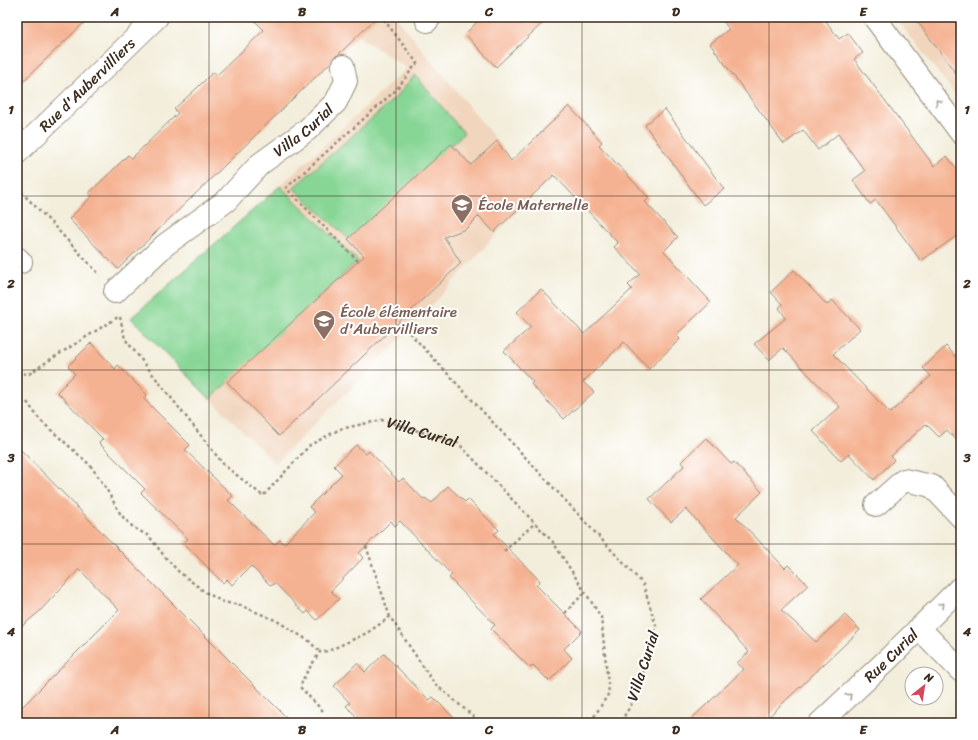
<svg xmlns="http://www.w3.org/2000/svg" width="978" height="740" font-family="Sriracha,sans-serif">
  <rect width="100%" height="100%" fill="#fff"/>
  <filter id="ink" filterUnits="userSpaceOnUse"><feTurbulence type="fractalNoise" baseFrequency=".025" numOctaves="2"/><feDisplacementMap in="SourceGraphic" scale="8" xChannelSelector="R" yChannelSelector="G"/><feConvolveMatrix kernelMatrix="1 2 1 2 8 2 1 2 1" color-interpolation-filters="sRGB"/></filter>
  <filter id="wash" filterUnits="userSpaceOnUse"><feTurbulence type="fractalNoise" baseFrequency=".012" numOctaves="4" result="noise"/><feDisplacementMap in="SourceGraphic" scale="16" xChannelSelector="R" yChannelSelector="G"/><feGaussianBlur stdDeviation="0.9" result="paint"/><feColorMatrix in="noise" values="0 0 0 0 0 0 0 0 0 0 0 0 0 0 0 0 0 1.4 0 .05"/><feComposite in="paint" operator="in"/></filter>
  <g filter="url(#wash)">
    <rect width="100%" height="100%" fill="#f3eedb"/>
    <!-- built -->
    <path fill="#f1d5bd" d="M372,17H396L497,141L534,193L408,331L275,464L131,318L280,186L407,68L358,36L374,20Z
      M895,17H961V102Z"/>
    <!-- green -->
    <path fill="#87d695" stroke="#61805a" d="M415,75L464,133L350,240L293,188L395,98Z
      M280,186L358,261L210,399L131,318Z"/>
    <g id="blocks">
      <!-- building -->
      <path fill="#f5b292" d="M17,17H90L17,87Z
        M251,17H377L338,55L334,57L331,62L118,269L69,219L92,196L89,193L115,168L128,155L132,158L178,113L174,109L197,88L213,72L217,75L264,30Z
        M482,17H549L496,67L465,34Z
        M720,17H823L839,39L848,33L863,53L854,59L934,166L947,156L961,174V233L921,261L876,200L870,204L853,180L865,171L838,134L818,150L803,130L784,144L710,44L729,29Z
        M914,17H961V80Z
        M569,106L602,142L599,145L649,198L645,202L678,237L664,251L711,302L676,335L680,339L649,369L624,342L583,382L594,392L564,419L531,384L533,382L504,351L531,327L517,312L541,289L584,334L632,289L628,285L640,274L614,247L618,243L554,175L494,232L479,216L466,229L444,237L461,263L279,436L227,382L364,256L348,239L451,144L471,165L497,141L511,161Z
        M665,109L724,189L703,205L645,125Z
        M794,270L827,305L832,300L860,329L833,354L890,413L931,376L923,368L946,346L961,362V445L947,430L939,437L926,424L891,456L894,460L874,480L849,454L841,461L813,431L840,407L783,348L769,360L754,344L786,318L779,308L782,304L771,292Z
        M91,343L115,369L118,365L147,395L143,398L190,445L185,450L233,496L228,500L274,545L280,540L284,544L315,512L309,507L342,474L334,466L356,445L366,454L369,451L399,482L403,478L423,499L425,498L432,503L448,486L465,502L468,499L499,530L494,534L540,581L536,585L582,631L564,649L572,658L549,681L533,665L530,668L491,629L495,625L449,578L452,575L400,521L395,526L391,521L359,553L363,558L331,591L339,599L317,620L308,611L305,614L275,583L271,586L251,566L232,585L227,579L223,583L184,543L188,539L141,493L145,489L99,443L103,439L57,392L75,374L68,366Z
        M706,438L731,464L734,462L762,492L736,517L785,568L788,565L808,585L781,610L816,642L845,615L860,630L762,723H687L744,669L737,663L749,652L701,599L738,565L686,509L671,522L649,499L684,466L681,462Z
        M17,446L119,550L292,723H17V712L119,610L79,569L39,612L17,630Z
        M384,654L429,700L433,697L459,723H363L346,706L350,703L334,686L357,663L365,672Z"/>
    </g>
  </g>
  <g filter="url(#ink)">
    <use href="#blocks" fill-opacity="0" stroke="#978c7c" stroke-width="1"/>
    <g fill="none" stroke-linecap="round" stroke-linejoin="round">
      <!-- minor casing -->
      <g stroke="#978c7c" stroke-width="24">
        <g id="minor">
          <path d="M874,17L961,133"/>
          <path d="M427,21L430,17"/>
          <path id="s2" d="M17,153L157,17"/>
          <path d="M17,258L21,262"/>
          <path id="s3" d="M115,292L165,245L226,201L260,164L307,130L336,102L346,81L343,66"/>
          <path d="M876,505L904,480L932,486L961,517"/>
          <path d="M919,628L961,671"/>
          <path id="s4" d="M820,723L887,660L961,587"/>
        </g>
      </g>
      <!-- path -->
      <g stroke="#978c7c" stroke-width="2.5" stroke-dasharray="3 3" stroke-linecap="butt">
        <path d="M17,188L42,213L98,273"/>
        <path d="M358,261L286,188L396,90L417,63L382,17"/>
        <path d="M405,316L408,331L643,584L656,626L637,695L620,723"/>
        <path id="s1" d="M120,317L125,339L224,465L263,496L310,445L340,429L382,420L458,443L553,542L601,617L609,693L590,723"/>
        <path d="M17,373L29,374L48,361L118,317"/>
        <path d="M27,402L40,420L90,465L104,485L121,515L134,528L149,536L165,557L179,572L205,592L223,602L240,605L277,621L309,641L320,652"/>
        <path d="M366,546L390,617L434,683L481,723"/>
        <path d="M504,551L535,523"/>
        <path d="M565,613L585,592"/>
        <path d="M323,711L300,687L305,675L320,652L328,651L367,633L390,617"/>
      </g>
      <!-- minor -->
      <use href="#minor" stroke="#fff" stroke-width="22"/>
    </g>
    <!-- one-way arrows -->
    <defs><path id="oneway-chevron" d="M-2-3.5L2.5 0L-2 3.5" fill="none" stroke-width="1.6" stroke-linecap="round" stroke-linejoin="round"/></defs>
    <g stroke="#a79f9a">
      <use href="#oneway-chevron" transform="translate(938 102) rotate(-127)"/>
      <use href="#oneway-chevron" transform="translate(942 605) rotate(-45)"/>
      <use href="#oneway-chevron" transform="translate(849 696) rotate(-44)"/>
    </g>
  </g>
  <!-- grid -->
  <path fill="none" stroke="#3b2a1e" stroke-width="1" stroke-opacity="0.55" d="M209,17V723M396,17V723M582,17V723M769,17V723M17,196H961M17,370H961M17,544H961"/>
  <!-- icons -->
  <defs>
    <g id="school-pin" transform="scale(1.15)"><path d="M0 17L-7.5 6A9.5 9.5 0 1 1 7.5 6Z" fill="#8d6e63" stroke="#fff"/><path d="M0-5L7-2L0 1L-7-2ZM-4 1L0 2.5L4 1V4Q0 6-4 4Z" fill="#fff"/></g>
  </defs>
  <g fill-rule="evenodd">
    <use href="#school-pin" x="462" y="205"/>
    <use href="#school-pin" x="324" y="321"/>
  </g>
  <g text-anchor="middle" stroke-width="4" stroke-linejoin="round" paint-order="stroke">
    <!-- street labels -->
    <g font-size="15" fill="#3b2a1e" stroke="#fff">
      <text dy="5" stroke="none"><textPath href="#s2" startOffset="98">Rue d'Aubervilliers</textPath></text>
      <text dy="5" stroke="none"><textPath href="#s3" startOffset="249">Villa Curial</textPath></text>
      <text dy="5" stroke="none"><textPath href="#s1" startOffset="421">Villa Curial</textPath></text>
      <text dy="5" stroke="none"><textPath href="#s4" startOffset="98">Rue Curial</textPath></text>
      <text transform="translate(643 666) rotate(-72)" y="5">Villa Curial</text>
    </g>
    <!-- education labels -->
    <g font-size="15" fill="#785e54" stroke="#fff" text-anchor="start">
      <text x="478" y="210">École Maternelle</text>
      <text x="340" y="317">École élémentaire<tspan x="340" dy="17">d'Aubervilliers</tspan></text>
    </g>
  </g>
  <!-- margin -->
  <rect width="978" height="740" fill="none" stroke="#fff" stroke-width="44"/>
  <!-- north arrow -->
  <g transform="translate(924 686) rotate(30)"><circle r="19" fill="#ffffff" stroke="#b1aaa5"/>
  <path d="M0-3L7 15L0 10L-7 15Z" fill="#d1495b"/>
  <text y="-6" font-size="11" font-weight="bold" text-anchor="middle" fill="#3b2a1e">N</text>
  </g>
  <rect x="22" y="22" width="934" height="696" fill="none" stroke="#3b2a1e" stroke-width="1.5"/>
  <g font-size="13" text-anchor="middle" font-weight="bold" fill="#3b2a1e">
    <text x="115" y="16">A</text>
    <text x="302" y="16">B</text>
    <text x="489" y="16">C</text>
    <text x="676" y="16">D</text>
    <text x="863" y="16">E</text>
    <text x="11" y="114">1</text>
    <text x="967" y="114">1</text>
    <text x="11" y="288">2</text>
    <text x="967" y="288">2</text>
    <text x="11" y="462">3</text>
    <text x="967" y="462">3</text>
    <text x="11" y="636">4</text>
    <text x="967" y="636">4</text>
    <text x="115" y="734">A</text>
    <text x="302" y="734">B</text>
    <text x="489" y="734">C</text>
    <text x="676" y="734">D</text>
    <text x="863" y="734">E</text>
  </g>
</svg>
